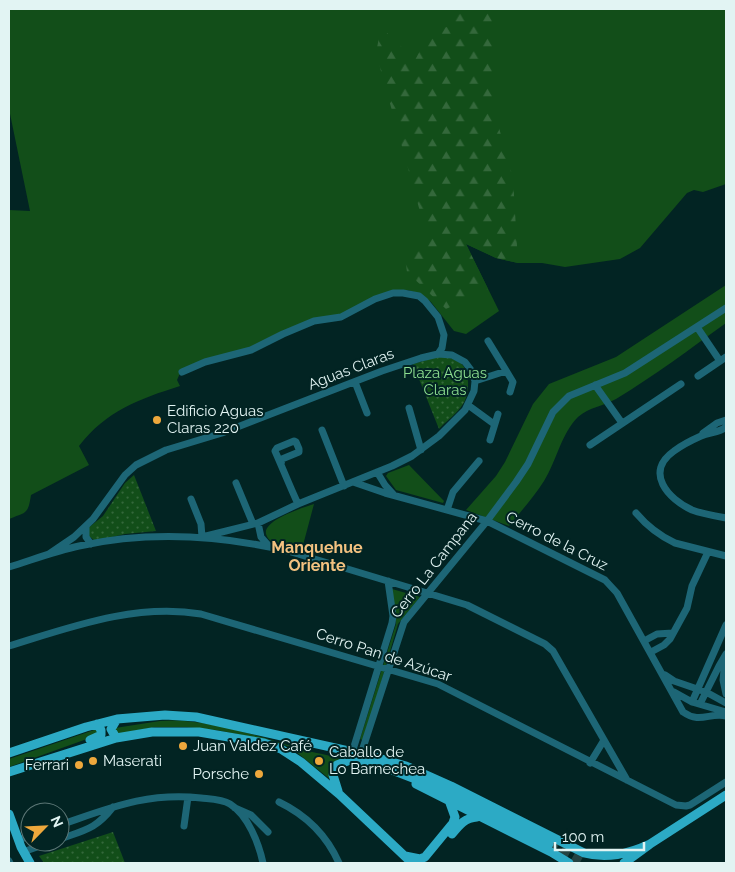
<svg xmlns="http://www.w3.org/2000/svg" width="735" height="872" font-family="Raleway,sans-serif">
  <defs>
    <pattern id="forest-firs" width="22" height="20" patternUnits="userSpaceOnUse" patternTransform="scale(1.25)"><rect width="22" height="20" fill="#124e19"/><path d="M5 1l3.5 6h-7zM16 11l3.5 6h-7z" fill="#34683b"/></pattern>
    <pattern id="park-dots" width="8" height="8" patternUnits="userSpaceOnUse" patternTransform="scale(1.25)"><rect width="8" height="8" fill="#124e19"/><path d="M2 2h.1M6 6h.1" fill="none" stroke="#34683b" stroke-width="1.8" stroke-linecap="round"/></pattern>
  </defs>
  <rect width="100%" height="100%" fill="#022423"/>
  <!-- grass -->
  <path fill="#124e19" d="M9,9H726V184L703,192L694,190L687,193L640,248L620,259L565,267L542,263H518L496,258L466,244L499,311L466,334L454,331L431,302L420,294L408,290H395L340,316L319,319L251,349L181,371L177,380L180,386C139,399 106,411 79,446L89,465L31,495C28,515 26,512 9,519V210L30,211L9,109Z
    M726,285V323C690,349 654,376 616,399C604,406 589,407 578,417C561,434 557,460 544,481C534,497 521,511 509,526L466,510L496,476L505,462L533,404L549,384L616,357Z
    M409,465L444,501L443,503L396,490L386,476L388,473Z
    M314,504L302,549C293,547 283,546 274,543C270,541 267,538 266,534C263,520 302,508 314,504Z
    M392,589L420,597L398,624L364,741L360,739L396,624Z
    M160,721C202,717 260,736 300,749C313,753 329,754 342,760L331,780L290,747L270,740L216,730L186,727H155L117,734L115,728Z
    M97,729L98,735L9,767V759Z"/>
  <!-- forest -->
  <path fill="url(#forest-firs)" d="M452,9H496V117L513,178L518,263L496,258L466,244L488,289L446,309L407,272L405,258L429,244L376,53L381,27L415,60L432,29L447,27Z"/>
  <!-- park -->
  <path fill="url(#park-dots)" d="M436,357C456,356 469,363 468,385C468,391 467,398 463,404C458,413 446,421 439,429L413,364Z
    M134,475L156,531L125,534L95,541L89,536L87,529L103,516L125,483Z
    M113,832L125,863H44L39,856Z"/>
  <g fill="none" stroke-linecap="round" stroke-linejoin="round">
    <!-- major-tunnel -->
    <path stroke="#244342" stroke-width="9" stroke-dasharray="9 4.5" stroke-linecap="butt" d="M549,844L583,863"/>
    <!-- minor -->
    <path stroke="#1d6676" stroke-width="7" d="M697,327L720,361
      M488,341L513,382L510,392
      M182,372L205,362L251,350L283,334L314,321L341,317L375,299L393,293H403L419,296L425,301L438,317L444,335L442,348L438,354
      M698,376L726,357
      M475,381L506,371
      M355,382L367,413
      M595,385L622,423
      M468,405L494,424
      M409,408L421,450
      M726,427C719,433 710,432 701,436C692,440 682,445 674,451C644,472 668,499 692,510C703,514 715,516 726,518
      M322,430L344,486
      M703,433L717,423L726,420
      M490,440L498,414
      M590,445L681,384
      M281,464L282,459L299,452V449L296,442L294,441L277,448L275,451C283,469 290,487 298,504
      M377,472L385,485L394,495
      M353,482L385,493L487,521L605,580L617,593L683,712C700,724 710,712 726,716
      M236,483L253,524
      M191,499L201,524L202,537
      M447,510L453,492L479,461
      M636,513C647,526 660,536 675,543L726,556
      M258,523L261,537L269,546
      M86,526V537L91,544
      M49,554L74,537L93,519L125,475L136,465L166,450L222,433L382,371L421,358L438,354L452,355L465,362L471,370L475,381L474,391L465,410L439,436L412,456L392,466L298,504L258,523L202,537
      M9,567C32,560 55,551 79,546C148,531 219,535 288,551L467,605L545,644L553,651L627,780
      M644,641L657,634L673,633
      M9,646C71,627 135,603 201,614L438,684L676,805L686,806L690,805L726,782
      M651,652L664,645L670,639L687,608L692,586L708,552
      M725,660L723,680L726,694
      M665,675L674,681L706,692L726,703
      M674,692L692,702L726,712
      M692,702L726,625
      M700,704L719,666L726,654
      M352,753L392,623L393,616L388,581
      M361,754L404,622L487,521L516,482L528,464L553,412L569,396L625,373L726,308
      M590,763L604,740
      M279,802C306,815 327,836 339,863
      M235,808L251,815L268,832
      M60,825C110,808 147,792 201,798C210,799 222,799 230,804C248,815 259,844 263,863
      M184,826L188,797
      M60,839C85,830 96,829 113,807
      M18,840L30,836
      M23,852L51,842
      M9,861L10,863"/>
    <!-- major -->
    <path stroke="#2caac5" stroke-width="9" d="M116,738L111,729L117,719
      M90,740L101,735V730L97,724
      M9,753L86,727L117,719L165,715L196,717L371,756L406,766L451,786L584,853C607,859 628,854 650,844
      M366,760L444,790L549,844
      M9,772L116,738L152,732H199L264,743L281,749L301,762L339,794L412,863
      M416,784L551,852L569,863
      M338,791L333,775L337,765L350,760L368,761
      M9,814L21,847L30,863
      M452,834C460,824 465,818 477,817
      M405,856L420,859L425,857L453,823L455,817L450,803
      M624,863L650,844L726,795"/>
  </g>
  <!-- markers -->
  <g fill="#eea83c" stroke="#022423" stroke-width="2">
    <circle cx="157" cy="420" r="5"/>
    <circle cx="183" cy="746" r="5"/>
    <circle cx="93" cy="761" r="5"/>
    <circle cx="319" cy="761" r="5"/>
    <circle cx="79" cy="765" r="5"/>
    <circle cx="259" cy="774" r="5"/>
  </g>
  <g text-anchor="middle" stroke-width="4" stroke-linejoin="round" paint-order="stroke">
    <!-- street labels -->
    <g font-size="15" fill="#e2f4f3" stroke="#022423">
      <text transform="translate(351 369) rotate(-21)" y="5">Aguas Claras</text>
      <text transform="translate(557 541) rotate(27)" y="5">Cerro de la Cruz</text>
      <text transform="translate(434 565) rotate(-52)" y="5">Cerro La Campana</text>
      <text transform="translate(384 655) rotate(18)" y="5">Cerro Pan de Azúcar</text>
    </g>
    <!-- park labels -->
    <g font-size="15" fill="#8dde90" stroke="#022423">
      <text x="445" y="378">Plaza Aguas<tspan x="445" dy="17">Claras</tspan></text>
    </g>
    <!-- poi labels -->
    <g font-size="15" fill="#e2f4f3" stroke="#022423" text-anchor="start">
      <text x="167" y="416">Edificio Aguas<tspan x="167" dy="17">Claras 220</tspan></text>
      <text x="193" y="751">Juan Valdez Café</text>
      <text x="329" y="757">Caballo de<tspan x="329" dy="17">Lo Barnechea</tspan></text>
      <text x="103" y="766">Maserati</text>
      <text x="69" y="770" text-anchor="end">Ferrari</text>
      <text x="249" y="779" text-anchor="end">Porsche</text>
    </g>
    <!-- neighbourhood labels -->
    <g font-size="16" font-weight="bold" fill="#f3c280" stroke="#022423">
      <text x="317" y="553">Manquehue<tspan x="317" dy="18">Oriente</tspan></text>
    </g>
  </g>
  <!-- border -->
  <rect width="735" height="872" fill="none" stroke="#e2f4f3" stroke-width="20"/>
  <!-- north arrow -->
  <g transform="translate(45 827) rotate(66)"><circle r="24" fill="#022423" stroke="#5c7776"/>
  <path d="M0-4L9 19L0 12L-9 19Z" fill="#eea83c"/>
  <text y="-8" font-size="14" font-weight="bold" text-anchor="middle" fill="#e2f4f3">N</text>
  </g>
  <!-- scale -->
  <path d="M555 842v8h89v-8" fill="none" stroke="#e2f4f3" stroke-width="2.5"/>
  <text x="562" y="842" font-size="15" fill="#e2f4f3" stroke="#022423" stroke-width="4" paint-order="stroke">100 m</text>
</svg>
